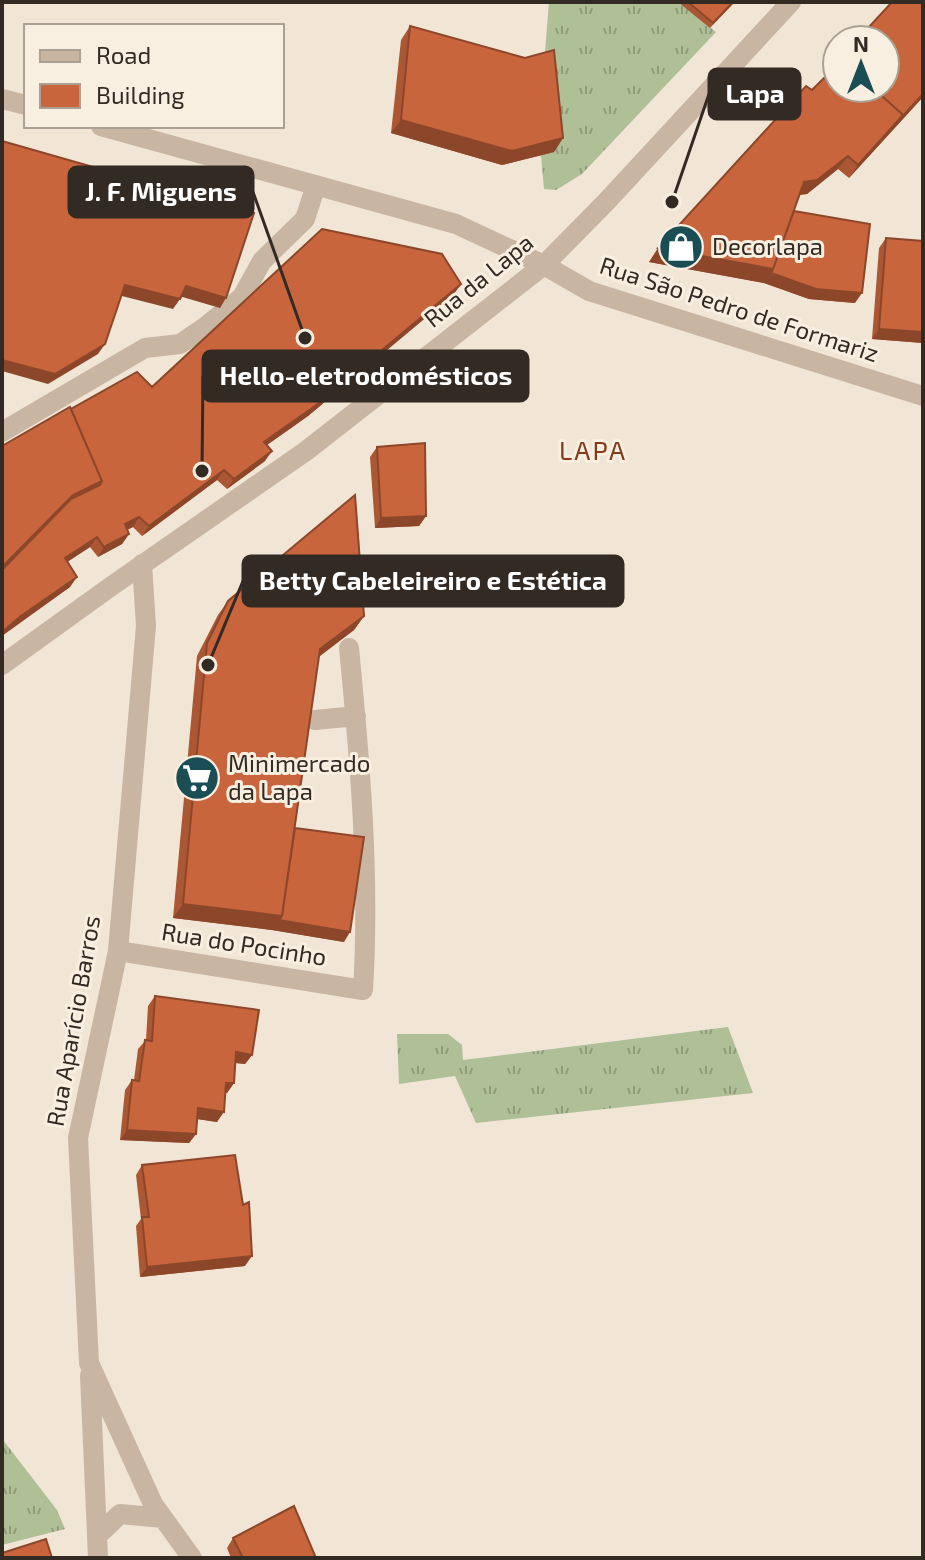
<svg xmlns="http://www.w3.org/2000/svg" width="925" height="1560" font-family="'Exo 2',sans-serif">
  <defs>
    <pattern id="grass-tufts" width="24" height="20" patternUnits="userSpaceOnUse" patternTransform="scale(2)"><rect width="24" height="20" fill="#afbf96"/><path d="M3 7l-1-3M5 7V3M7 7l1-3M15 17l-1-3M17 17v-4M19 17l1-3" fill="none" stroke="#8f9b7a"/></pattern>
  </defs>
  <rect width="100%" height="100%" fill="#f1e5d6"/>
  <!-- grass -->
  <path fill="url(#grass-tufts)" d="M549,2H679L716,32L582,174L556,190L544,189L541,155L554,151L544,64Z
    M728,1027L753,1093L476,1123L455,1076L399,1084L397,1034H448L462,1045L463,1060Z
    M3,1440L57,1510L65,1529L2,1545Z"/>
  <g fill="none" stroke-linecap="round" stroke-linejoin="round">
    <!-- minor -->
    <path stroke="#c8b5a2" stroke-width="20" d="M2,99L26,105
      M101,126L456,224L544,265L589,291L923,396
      M2,432L145,348L180,344L205,327L242,297L262,261L305,219L316,185
      M142,564L146,626L118,951L78,1138L89,1363L153,1504L192,1558
      M2,665L113,585L306,451L544,265L607,201L791,2
      M315,720L356,716
      M118,951L363,990C370,876 360,761 349,648
      M90,1375L98,1558
      M97,1536L120,1514L163,1518"/>
  </g>
  <!-- wall -->
  <path fill="#ac5734" d="M678,2H735L710,28Z
    M923,2V97L849,178L838,169L807,194L800,195L794,211L855,303L809,299L764,283L649,262L812,90L833,84Z
    M410,26L525,58L563,138L554,152L502,165L391,133L401,40Z
    M837,62V79L828,74Z
    M886,238L923,241V343L872,339L879,248Z
    M454,294L308,416L267,445L265,461L227,489L217,480L142,536L133,527L127,530L129,534L122,544L98,557L90,547L67,562L70,587L14,626L71,409L152,387Z
    M377,447L426,516L419,526L375,528L370,457Z
    M228,601L364,616L354,630L319,656L295,828L344,942L272,930L173,918L197,656L218,615Z
    M155,996L252,1055L245,1064L235,1063L234,1083L227,1093H225L217,1122L197,1119L196,1134L189,1143L120,1140L125,1090L132,1080H134L138,1049L146,1040L148,1006Z
    M142,1165L245,1266L140,1277L136,1226L141,1219L136,1175Z
    M233,1538L316,1558H231L227,1548Z"/>
  <!-- shaded-wall -->
  <path fill="#8c472a" d="M923,94V97L849,178L858,165Z
    M401,120L563,138L554,152L502,165L391,133Z
    M848,156L838,169L807,194L795,195L804,182Z
    M658,248L773,269L862,293L855,303L809,299L764,283L649,262Z
    M461,284L454,294L308,416L257,452L264,442Z
    M125,285L180,299L173,309L118,295Z
    M186,286L226,298L220,308L179,296Z
    M879,329L923,332V343L872,339Z
    M105,344L98,354L48,384L2,371V360Z
    M272,451L265,461L227,489L234,479Z
    M224,470L217,480L142,536L149,526Z
    M102,481L93,495L2,571V567L73,495Z
    M426,516L419,526L375,528L381,518Z
    M139,517L133,527L118,534L125,524Z
    M129,534L122,544L98,557L104,547Z
    M97,537L90,547L58,568L65,558Z
    M77,577L70,587L2,636V632L21,616Z
    M364,616L354,630L311,663L320,649Z
    M183,904L282,916L350,932L344,942L272,930L173,918Z
    M236,1052L252,1055L245,1064L229,1062Z
    M226,1083H234L227,1093H219Z
    M198,1108L224,1112L217,1122L191,1118Z
    M127,1130L196,1134L189,1143L120,1140Z
    M252,1256L245,1266L140,1277L147,1267Z"/>
  <!-- building -->
  <path fill="#c8653c" stroke="#8c472a" stroke-width="2" d="M688,2H733L713,23Z
    M892,2H923V94L900,119L903,115L873,88H885V40H857Z
    M410,26L525,58L554,50L563,138L512,151L401,120Z
    M824,78L833,84L837,79V88H873L903,115L858,165L848,156L817,180L804,182L773,269L658,248L806,86L812,90Z
    M2,141L254,213L226,298L186,286L180,299L125,285L105,344L55,374L2,360Z
    M794,211L870,224L862,293L816,289L771,273L773,269Z
    M322,229L442,254L461,284L315,406L264,442L272,451L234,479L224,470L149,526L139,517L125,524L129,534L104,547L97,537L65,558L77,577L21,616L2,632V570L71,499L100,485L102,481L71,409L137,372L152,387Z
    M886,238L923,241V332L879,329Z
    M70,407L102,481L73,495L2,567V446Z
    M425,443L426,516L381,518L377,447Z
    M355,495L364,616L320,649L282,916L183,904L207,643L228,601Z
    M295,828L364,837L350,932L279,920L282,916Z
    M155,996L259,1010L252,1055L236,1052L234,1083H226L224,1112L198,1108L196,1134L127,1130L132,1080L139,1081L145,1040L152,1041Z
    M235,1155L243,1205L249,1202L252,1256L147,1267L142,1217H149L142,1165Z
    M294,1506L316,1558H243L233,1538Z
    M46,1539L52,1558H2V1553Z"/>
  <!-- icons -->
  <defs>
    <g id="shop-disc" transform="scale(2.3)"><circle r="9.5" fill="#1a4e54" stroke="#f9efe1"/><path d="M-5-2.5h2.3a2.7 3.5 0 0 1 5.4 0H5L5.5 6h-11ZM-1.5-2.5h3a1.5 2.3 0 0 0-3 0Z" fill="#fff"/></g>
    <g id="supermarket-disc" transform="scale(2.3)"><circle r="9.5" fill="#1a4e54" stroke="#f9efe1"/><path d="M-6-5.5h2.5l.6 2H6L4.5 2H-2.5L-4.4-4H-6ZM-1.5 3.2a1.3 1.3 0 1 0 .1 0ZM3 3.2a1.3 1.3 0 1 0 .1 0Z" fill="#fff"/></g>
  </defs>
  <g fill-rule="evenodd">
    <use href="#shop-disc" x="681" y="247"/>
    <use href="#supermarket-disc" x="197" y="778"/>
  </g>
  <g text-anchor="middle" stroke-width="6" stroke-linejoin="round" paint-order="stroke">
    <!-- poi labels -->
    <g font-size="24" fill="#332a24" stroke="#f9efe1" text-anchor="start">
      <text x="712" y="255">Decorlapa</text>
      <text x="228" y="772">Minimercado<tspan x="228" dy="28">da Lapa</tspan></text>
    </g>
    <!-- street labels -->
    <g font-size="24" fill="#332a24" stroke="#f9efe1">
      <text transform="translate(479 281) rotate(-39)" y="8">Rua da Lapa</text>
      <text transform="translate(739 310) rotate(18)" y="8">Rua São Pedro de Formariz</text>
      <text transform="translate(244 945) rotate(9)" y="8">Rua do Pocinho</text>
      <text transform="translate(74 1021) rotate(-80)" y="8">Rua Aparício Barros</text>
    </g>
    <!-- neighbourhood labels -->
    <g font-size="26" letter-spacing="2" fill="#833a1c" stroke="#f9efe1">
      <text x="593" y="460">LAPA</text>
    </g>
  </g>
  <!-- callouts -->
  <path fill="none" stroke="#332a24" stroke-width="3" d="M672 202L709 94M305 338L253 192M202 471L203 376M208 665L243 581"/>
  <g fill="#332a24" stroke="#f9efe1" stroke-width="3">
    <circle cx="672" cy="202" r="8"/>
    <circle cx="305" cy="338" r="8"/>
    <circle cx="202" cy="471" r="8"/>
    <circle cx="208" cy="665" r="8"/>
  </g>
  <g fill="#332a24" stroke="#332a24" stroke-width="3">
    <rect x="709" y="69" width="91" height="50" rx="8"/>
    <rect x="69" y="167" width="184" height="50" rx="8"/>
    <rect x="203" y="351" width="325" height="50" rx="8"/>
    <rect x="243" y="556" width="380" height="50" rx="8"/>
  </g>
  <g font-size="26" text-anchor="middle" font-weight="bold" fill="#fff">
    <text x="755" y="103">Lapa</text>
    <text x="161" y="201">J. F. Miguens</text>
    <text x="366" y="385">Hello-eletrodomésticos</text>
    <text x="433" y="590">Betty Cabeleireiro e Estética</text>
  </g>
  <!-- border -->
  <rect width="925" height="1560" fill="none" stroke="#332a24" stroke-width="8"/>
  <!-- legend -->
  <rect x="24" y="24" width="260" height="104" fill="#f9efe1" stroke="#aaa095" stroke-width="2"/>
  <rect x="40" y="50" width="40" height="12" fill="#c8b5a2" stroke="#aaa095" stroke-width="2"/>
  <text x="96" y="64" font-size="24" fill="#332a24">Road</text>
  <rect x="40" y="84" width="40" height="24" fill="#c8653c" stroke="#aaa095" stroke-width="2"/>
  <text x="96" y="104" font-size="24" fill="#332a24">Building</text>
  <!-- north arrow -->
  <g transform="translate(861 64)"><circle r="38" fill="#f9efe1" stroke="#aaa095" stroke-width="2"/>
  <path d="M0-6L14 30L0 20L-14 30Z" fill="#1a4e54"/>
  <text y="-12" font-size="22" font-weight="bold" text-anchor="middle" fill="#332a24">N</text>
  </g>
</svg>
